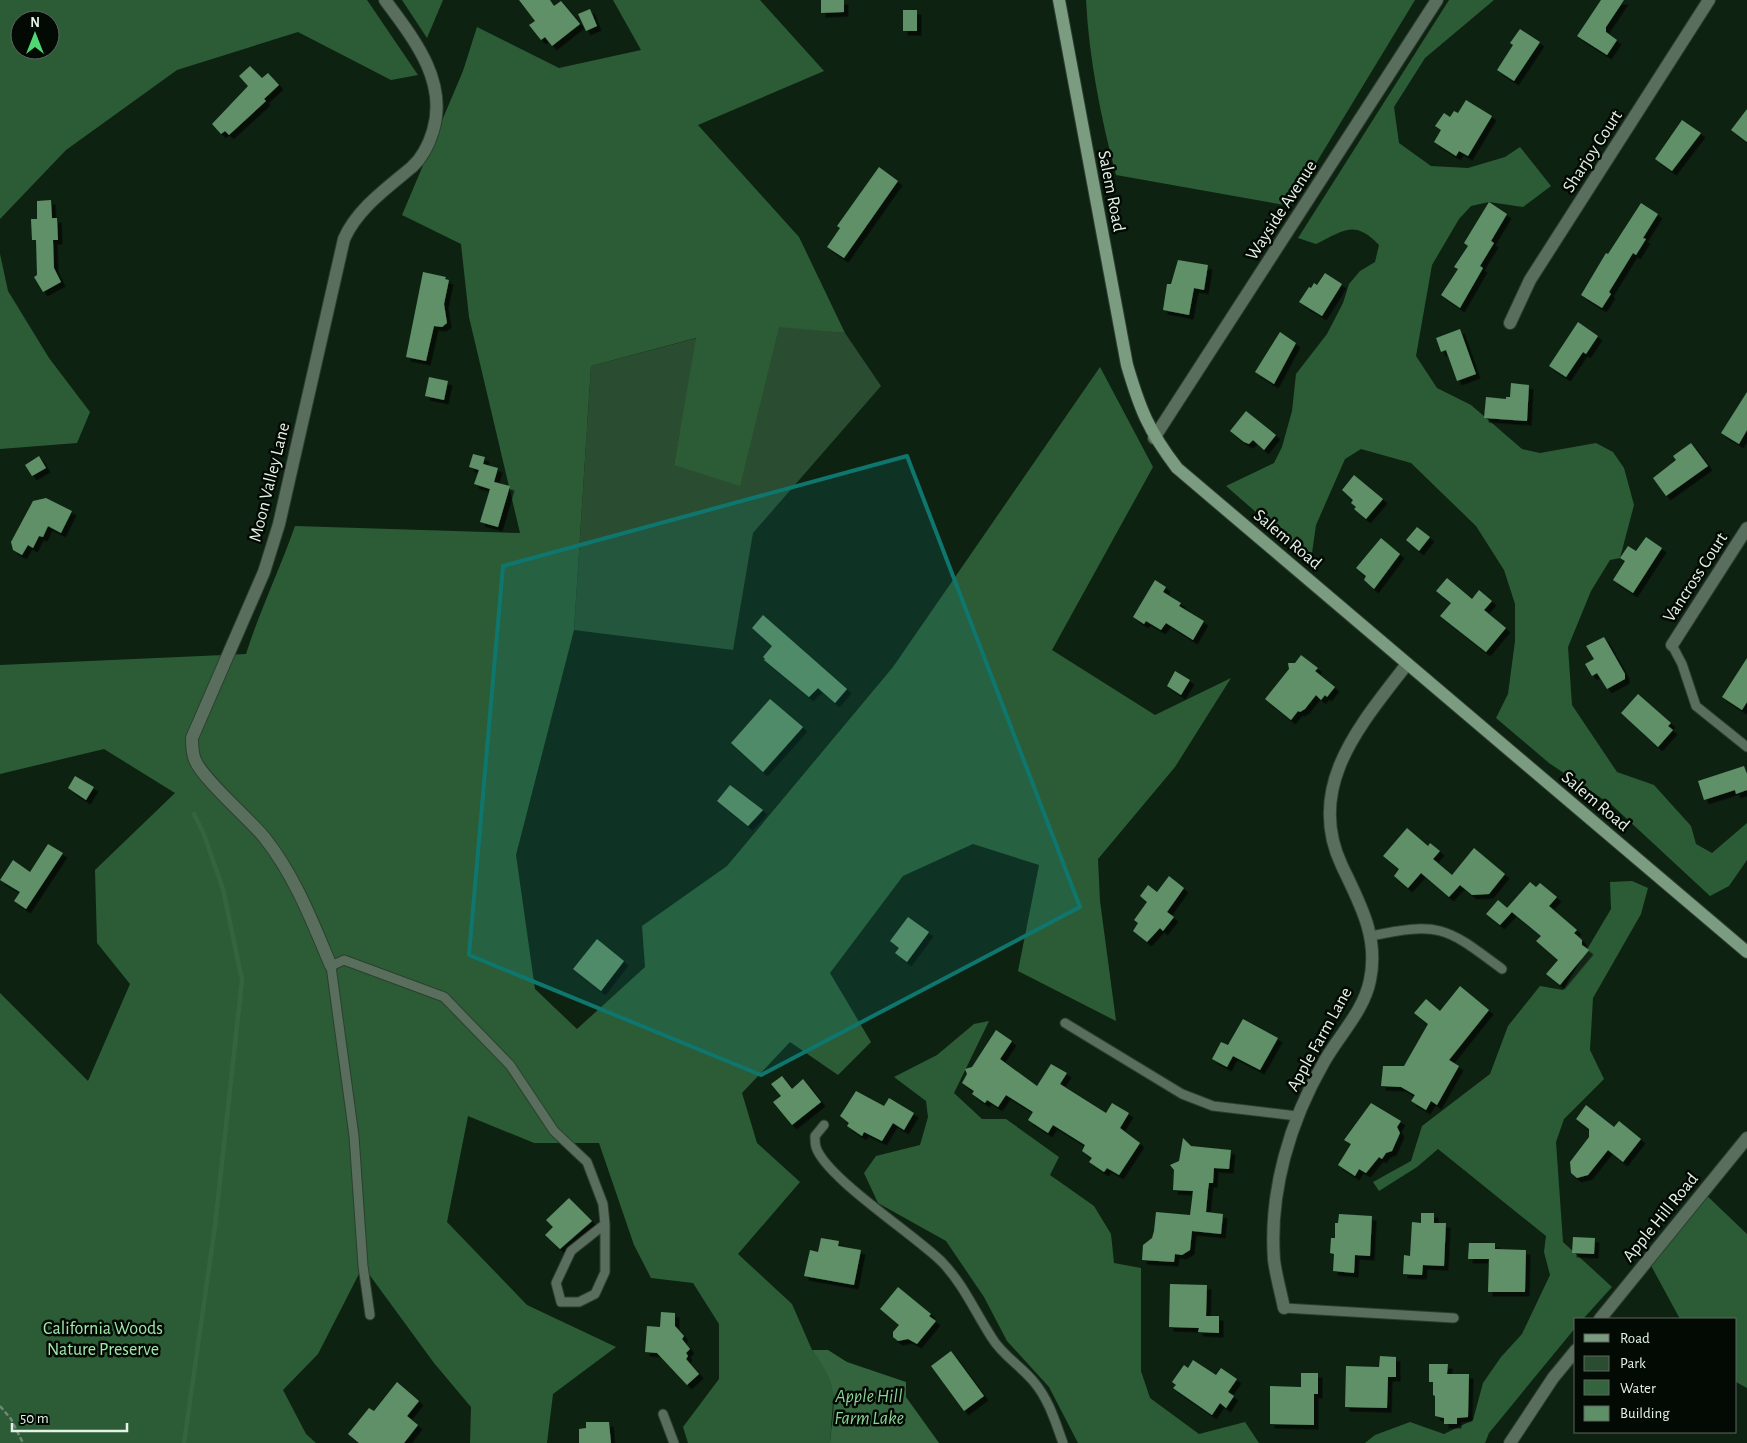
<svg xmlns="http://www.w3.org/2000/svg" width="1747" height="1443" font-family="'Alegreya Sans',sans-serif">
  <defs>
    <filter id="shadow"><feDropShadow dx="4.5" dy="4.5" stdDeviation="0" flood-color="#0009"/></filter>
  </defs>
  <rect width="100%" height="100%" fill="#0e2212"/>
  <!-- green -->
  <path fill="#2a4d31" d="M779,326L845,333L881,386L753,533L733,650L574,630L591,366L697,338L674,465Z"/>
  <!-- forest -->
  <path fill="#2c5c36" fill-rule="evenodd" d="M0,0H367L418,75L391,80L298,32L177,70L66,150L0,219ZM20,20H50V50H20Z
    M402,0H443L427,38Z
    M613,0H760L824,71L698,125L799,237L845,333L779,327L740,486L674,465L696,338L591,366L574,630L516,855L535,989L577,1029L645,967L642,926L727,866L893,667L1100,367L1153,467L1052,650L1155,715L1231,678L1175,767L1098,859L1100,901L1116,1021L1018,971L1039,865L973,844L903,876L830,973L871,1042L838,1075L790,1042L742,1093L757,1143L800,1182L738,1254L792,1304L812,1350L827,1370L834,1389L830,1443H688L683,1427L719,1379V1324L693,1283L651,1278L634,1245L599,1143H534L468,1116L447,1222L527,1305L616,1347L553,1394L547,1443H470L471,1407L434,1363L363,1266L318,1354L283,1390L306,1434L316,1443H0V993L88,1081L130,984L97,943L95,870L175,793L104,749L0,774V665L246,654C260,610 280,569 295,526L520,533L469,317L461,244L402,215L463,71L477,27L559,68L641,50Z
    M1086,0H1415L1290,206L1116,175C1101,118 1089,59 1086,0Z
    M1449,0H1494L1425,58L1394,107L1399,143L1431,166L1468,168L1505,157L1520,147L1551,186L1523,207L1489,202L1471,206L1459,219L1432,265L1416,356L1437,388L1471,405L1522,449L1540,453L1596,443L1613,452L1624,468L1634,505L1620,558L1610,560L1591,591L1568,647L1572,705L1617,772L1654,785L1691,826L1696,844L1712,853L1747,823V860L1729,886L1710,896L1613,806L1549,763L1496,718L1508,694L1515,641V604L1504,570L1476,526L1411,463L1361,449L1345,459L1316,525L1311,560L1226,486L1274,463L1282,447L1292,411L1296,374L1327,334L1343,303L1349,284L1360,271L1375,262L1379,245C1354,219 1344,231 1316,244L1298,238Z
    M0,254L8,291L49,358L90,412L77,443L0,449Z
    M1632,881L1648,888L1641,914L1593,998L1590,1050L1604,1079L1564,1119L1556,1142L1563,1242L1612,1287L1583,1319H1576V1327L1489,1433L1485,1443H1365L1375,1435L1410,1422L1444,1434L1473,1420L1483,1383L1501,1357L1522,1334L1550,1275L1544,1252L1546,1236L1438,1149L1417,1167L1379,1191L1373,1182L1411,1161L1422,1126L1490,1074L1508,1026L1540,986L1563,990L1611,909L1610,882Z
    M989,1021L954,1093L982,1119H1006L1059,1157L1050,1175L1094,1206L1111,1234L1114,1263L1141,1268V1371L1150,1398L1199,1434L1245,1422L1259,1443H1078L1049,1387L1007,1341L984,1297L946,1241L878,1203L864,1173L876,1156L920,1145L928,1117L926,1101L894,1077L937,1055L974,1024Z
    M1703,1192L1747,1234V1388L1736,1382V1319H1680L1648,1260Z"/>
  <!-- water -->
  <path fill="#34643e" d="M812,1350H828L847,1362L906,1382V1397L939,1443H830C834,1398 841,1389 812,1350Z"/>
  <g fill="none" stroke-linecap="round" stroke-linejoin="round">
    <!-- stream -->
    <path stroke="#34643e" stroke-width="4.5" d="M184,1443L215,1226L242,980L223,889L203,832L194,814"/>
  </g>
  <!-- building -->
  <path fill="#5e9067" filter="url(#shadow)" d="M519,0H550L554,6L561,1L580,24L552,46L545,37L541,40L529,25L535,21Z
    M821,0H844V12L821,13Z
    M1601,0H1624L1606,27V32L1617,40L1607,55L1577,36Z
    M590,9L597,26L586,31L578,14Z
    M903,10H917V31H903Z
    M1520,29L1540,42L1514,81L1497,70L1513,45L1510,43Z
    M250,66L262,78L268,73L279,85L264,99L266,101L229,135L225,131L221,134L212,124L248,86L239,76Z
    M1466,100L1492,116L1468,156L1459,151L1456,156L1434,142L1441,130L1435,126L1444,113L1450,117L1454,111L1458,113Z
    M1747,109V142L1731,130Z
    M1682,120L1701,133L1672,171L1655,159Z
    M879,167L898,181L844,258L827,247L840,228L837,226Z
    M51,200L52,218H57L58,240H53L54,268L61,282L43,292L34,277L37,275L36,240H32L31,219H37V201Z
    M1489,202L1507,214L1491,241L1494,243L1480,266L1483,268L1460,308L1441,295L1458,269L1454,267L1468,246L1464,243Z
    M1641,203L1658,214L1643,238L1646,239L1636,255L1633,253L1609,292L1611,294L1602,308L1581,295L1606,253L1608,254Z
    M1178,260L1208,265L1204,290L1194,288L1189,315L1163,310L1167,284H1171Z
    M423,272L446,277L445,279L449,280L444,304L447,323L442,327L434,326L426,361L406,357Z
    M1325,273L1342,284L1322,316L1299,302L1309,287L1311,288L1314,283L1317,285Z
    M1578,322L1598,336L1586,354L1583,352L1566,377L1549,366Z
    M1460,329L1476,374L1457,381L1446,350L1441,352L1436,338Z
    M1280,332L1296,343L1274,384L1255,372Z
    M429,377L448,381L444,400L425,396Z
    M1511,383L1529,385L1527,421L1484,418L1486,397L1506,399V397H1510Z
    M1747,392V430L1739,444L1721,433Z
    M1246,411L1276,435L1264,450L1253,440L1249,444L1244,442L1230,431Z
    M1691,443L1708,466L1666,496L1653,478L1676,460L1673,456Z
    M473,454L485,457L483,464L498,468L494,482L510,486L498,527L480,522L490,489L474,484L479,470L469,467Z
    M39,456L46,468L32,476L25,465Z
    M1354,475L1383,499L1366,519L1354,509L1356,507L1351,503L1353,500L1342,490Z
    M46,498L72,511L61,533L48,526L43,537L39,536L33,548L28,545L22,555L13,550L11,542L33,501Z
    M1417,527L1430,537L1419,551L1406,540Z
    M1646,537L1662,548L1633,593L1613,580L1625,561L1620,558L1628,546L1636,551Z
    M1381,538L1400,554L1374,589L1364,580L1366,576L1356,568Z
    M1447,578L1472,599L1479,590L1492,601L1484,610L1506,628L1486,652L1440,616L1451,603L1436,591Z
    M1155,580L1166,587L1163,592L1181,603L1179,606L1204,621L1193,640L1166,623L1161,630L1146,621L1144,624L1133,617Z
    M763,615L847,689L835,703L818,688L809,697L764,660L765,659L763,657L772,646L752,628Z
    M1604,637L1625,674V679L1607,689L1597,673L1592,676L1585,664L1594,659L1586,646Z
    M1301,655L1318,668L1315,671L1335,687L1327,697L1325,695L1321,700L1316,695L1305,709L1300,712L1298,711L1291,720L1265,699L1289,669L1288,663H1295Z
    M1747,658V702L1742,710L1722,697Z
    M1175,671L1190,680L1181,695L1167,686Z
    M1638,694L1671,723L1668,726L1673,730L1658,747L1621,713Z
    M770,699L803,727L763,772L731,743Z
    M1744,766L1747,774V790L1736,794L1735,790L1704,800L1698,781Z
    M75,776L94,787L86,800L68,788Z
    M730,785L763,810L748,826L717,801Z
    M1407,828L1428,846L1430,843L1440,851L1433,859L1452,875L1474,848L1505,874L1489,894L1472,895L1460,885L1449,897L1421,873L1408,888L1394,876L1399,869L1383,856Z
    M48,844L63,853L26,909L14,901L20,892L0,880L13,860L30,872Z
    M1169,876L1184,888L1167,912L1174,917L1163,931L1160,928L1147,942L1133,931L1138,923L1134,920L1147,902L1140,896L1148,885L1157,892Z
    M1530,882L1536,887L1540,883L1557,897L1549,906L1577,930L1574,933L1582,940V945L1589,950L1560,985L1546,974L1558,960L1536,941L1541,936L1507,908Z
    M1498,900L1512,912L1500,925L1486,914Z
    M908,917L929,932L907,962L895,953L899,948L890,941Z
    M597,939L624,961L601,991L573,969Z
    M1460,986L1489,1010L1449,1060L1459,1066L1437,1105L1431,1101L1426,1110L1411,1101L1415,1095L1401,1087L1381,1086L1383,1066H1404L1428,1024L1414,1013L1426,999L1440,1011Z
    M1243,1019L1278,1038L1260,1070L1233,1056L1227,1067L1212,1059L1221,1042L1228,1045Z
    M996,1030L1012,1041L1000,1059L1037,1086L1051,1064L1067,1073L1060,1084L1106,1113L1112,1103L1129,1113L1120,1128L1140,1143L1119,1175L1107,1168L1104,1172L1089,1162L1092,1158L1082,1151L1085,1145L1053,1125L1048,1133L1028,1120L1033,1112L1006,1095L998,1107L987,1100L985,1103L972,1094L974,1091L962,1083L967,1074L965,1069L972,1067Z
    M782,1076L792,1089L803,1079L821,1102L792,1125L773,1102L781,1096L771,1084Z
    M856,1091L884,1106L889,1098L914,1113L904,1130L893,1123L882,1141L864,1132L862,1136L847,1126L849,1123L840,1116Z
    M1371,1103L1401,1121L1397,1127L1400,1133L1392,1151L1386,1153L1382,1159L1379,1157L1366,1173L1359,1169L1355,1176L1338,1165L1351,1144L1344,1140Z
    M1586,1105L1614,1127L1619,1121L1641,1139L1623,1162L1608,1150L1588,1175L1577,1178L1571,1173L1570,1162L1589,1137V1129L1576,1119Z
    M1183,1138L1191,1146L1231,1150L1229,1169L1214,1168L1213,1183H1209L1208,1190L1206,1212L1223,1214L1221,1234L1192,1231L1190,1250L1182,1255L1175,1254L1174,1262L1142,1260L1143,1245L1152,1238L1154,1231L1156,1212L1190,1215L1193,1191L1173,1190L1174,1170L1170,1165L1179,1161Z
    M569,1198L592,1221L560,1249L545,1235L553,1227L546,1220Z
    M1421,1213H1434V1223H1446L1444,1266L1423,1265L1422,1275L1403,1274L1404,1255L1410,1256L1412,1222L1421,1223Z
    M1339,1214L1372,1216L1370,1256L1355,1255L1354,1273L1333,1271L1334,1254L1330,1253L1331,1238H1335V1223H1338Z
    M1573,1237L1595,1238L1594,1254L1572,1253Z
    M821,1238L839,1241L838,1246L861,1250L854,1285L804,1276L810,1250L818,1252Z
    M1469,1243H1495V1249L1526,1250L1525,1292H1488L1489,1259H1468Z
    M1170,1284L1207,1285L1206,1316H1219V1333L1198,1332L1199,1328L1169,1327Z
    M898,1287L931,1314L929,1316L936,1321L917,1344L908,1339L898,1341L893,1337V1332L899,1325L880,1309Z
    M661,1312L675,1313V1326L684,1336L682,1339L690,1349L686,1353L688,1356L686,1359L699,1374L687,1385L657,1353L645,1352L647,1326L660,1327Z
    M951,1351L984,1396L964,1411L931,1366Z
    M1380,1356L1396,1357V1377H1388L1387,1408L1345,1407L1346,1366L1379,1367Z
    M1193,1360L1216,1375L1221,1368L1237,1379L1228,1392L1234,1396L1226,1408L1220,1403L1212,1415L1173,1388L1176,1385L1172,1382L1184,1365L1188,1368Z
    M1429,1364H1448L1447,1374H1469L1468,1417L1457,1418V1424H1444V1418L1435,1416V1396L1433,1395V1382H1429Z
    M1301,1373H1318V1394H1314V1425L1270,1424V1386L1301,1387Z
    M397,1382L419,1401L407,1416L418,1425L404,1443H359L348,1434L369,1408L374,1411Z
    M586,1422H609L611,1443H579V1429L586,1428Z"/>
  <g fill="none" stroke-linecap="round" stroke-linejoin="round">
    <!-- lane casing -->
    <g stroke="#2c3f30" stroke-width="11">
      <path id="lane" d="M1672,645L1682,664L1696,706L1747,747
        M1371,936C1441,921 1447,928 1502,969
        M1065,1023L1182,1094L1213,1106L1297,1116
        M824,1125L815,1136C815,1139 815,1144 816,1147C825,1177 915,1235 942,1262C964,1285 975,1312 992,1338C1002,1355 1021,1366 1034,1382C1049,1400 1055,1421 1063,1443
        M1284,1308L1454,1318
        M370,1315L363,1266L354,1136L331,966L344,960L444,997L510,1065L554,1131L587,1162L603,1204L605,1224V1272L595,1294L579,1302H561L556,1283L571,1251L605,1224
        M663,1414L674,1443"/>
    </g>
    <!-- street casing -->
    <g stroke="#2c3f30" stroke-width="14">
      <path id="street" d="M1510,323L1530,280L1709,0
        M1154,438L1437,0
        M1672,645L1747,528
        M331,966C312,921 295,876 264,837C249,819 202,778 195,760C192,753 192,746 192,738L264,572L279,524L344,239C357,209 387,188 412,167C422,158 429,144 433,131C448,81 414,39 385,0
        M1284,1308C1281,1293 1276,1276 1274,1260C1269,1191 1290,1121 1324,1062C1339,1035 1364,1011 1370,980C1379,937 1360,904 1342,866C1304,786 1362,723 1407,664
        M1600,1319L1747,1138
        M1510,1443L1553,1378L1576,1350"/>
    </g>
    <!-- secondary casing -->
    <g stroke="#2c3f30" stroke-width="14">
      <path id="secondary" d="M1059,0L1127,365C1140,409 1148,430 1177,468L1747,952"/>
    </g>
    <!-- path -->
    <path stroke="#748577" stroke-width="2.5" stroke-dasharray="5 2.5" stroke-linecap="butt" d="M0,1406L11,1419L23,1443"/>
    <!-- lane -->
    <use href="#lane" stroke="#596e5c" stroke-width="9"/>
    <!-- street -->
    <use href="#street" stroke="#596e5c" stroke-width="12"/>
    <!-- secondary -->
    <use href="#secondary" stroke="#7b9c80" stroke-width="12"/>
  </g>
  <!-- marked area -->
  <path fill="#0f766e" fill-opacity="0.2" stroke="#0f766e" stroke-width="4" stroke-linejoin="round" d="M907,456L1080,907L761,1075L469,955L503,566Z"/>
  <g text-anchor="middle" stroke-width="5" stroke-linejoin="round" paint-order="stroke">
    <!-- street labels -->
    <g font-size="18" fill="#e5f2e7" stroke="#030a04">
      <text transform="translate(1592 151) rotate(-57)" y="6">Sharjoy Court</text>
      <text transform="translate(1112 191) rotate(79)" y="6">Salem Road</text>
      <text transform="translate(1281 210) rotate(-57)" y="6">Wayside Avenue</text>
      <text transform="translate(269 482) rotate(-76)" y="6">Moon Valley Lane</text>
      <text transform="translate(1288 539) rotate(40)" y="6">Salem Road</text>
      <text transform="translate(1695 577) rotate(-57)" y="6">Vancross Court</text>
      <text transform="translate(1596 801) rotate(40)" y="6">Salem Road</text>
      <text transform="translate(1319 1039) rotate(-61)" y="6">Apple Farm Lane</text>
      <text transform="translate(1660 1217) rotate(-51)" y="6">Apple Hill Road</text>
    </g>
    <!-- park labels -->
    <g font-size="18" fill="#a0e9ac" stroke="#030a04">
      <text x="103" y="1334">California Woods<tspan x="103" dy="21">Nature Preserve</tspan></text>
    </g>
    <!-- water labels -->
    <g font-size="19" font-style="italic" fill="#8bd498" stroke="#030a04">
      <text x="869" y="1402">Apple Hill<tspan x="869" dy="22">Farm Lake</tspan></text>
    </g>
  </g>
  <!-- legend -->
  <rect x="1574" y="1318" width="162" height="115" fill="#030a04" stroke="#5d675f"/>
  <rect x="1584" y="1334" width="25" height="8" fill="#7b9c80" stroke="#5d675f"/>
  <text x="1620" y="1343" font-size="15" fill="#e5f2e7">Road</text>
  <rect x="1584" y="1356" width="25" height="15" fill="#2a4d31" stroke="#5d675f"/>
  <text x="1620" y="1368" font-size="15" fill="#e5f2e7">Park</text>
  <rect x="1584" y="1380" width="25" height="15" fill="#34643e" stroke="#5d675f"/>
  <text x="1620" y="1393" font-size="15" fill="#e5f2e7">Water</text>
  <rect x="1584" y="1406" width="25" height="15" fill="#5e9067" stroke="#5d675f"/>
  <text x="1620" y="1418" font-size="15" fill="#e5f2e7">Building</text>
  <!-- north arrow -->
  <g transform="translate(35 35)"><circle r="24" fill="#030a04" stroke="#5d675f"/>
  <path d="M0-4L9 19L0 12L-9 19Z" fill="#50d674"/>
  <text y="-8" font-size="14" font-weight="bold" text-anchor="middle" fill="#e5f2e7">N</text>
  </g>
  <!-- scale -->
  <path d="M12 1423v8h115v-8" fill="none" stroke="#e5f2e7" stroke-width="2.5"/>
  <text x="20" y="1423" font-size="15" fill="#e5f2e7" stroke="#030a04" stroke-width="4" paint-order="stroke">50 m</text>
</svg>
